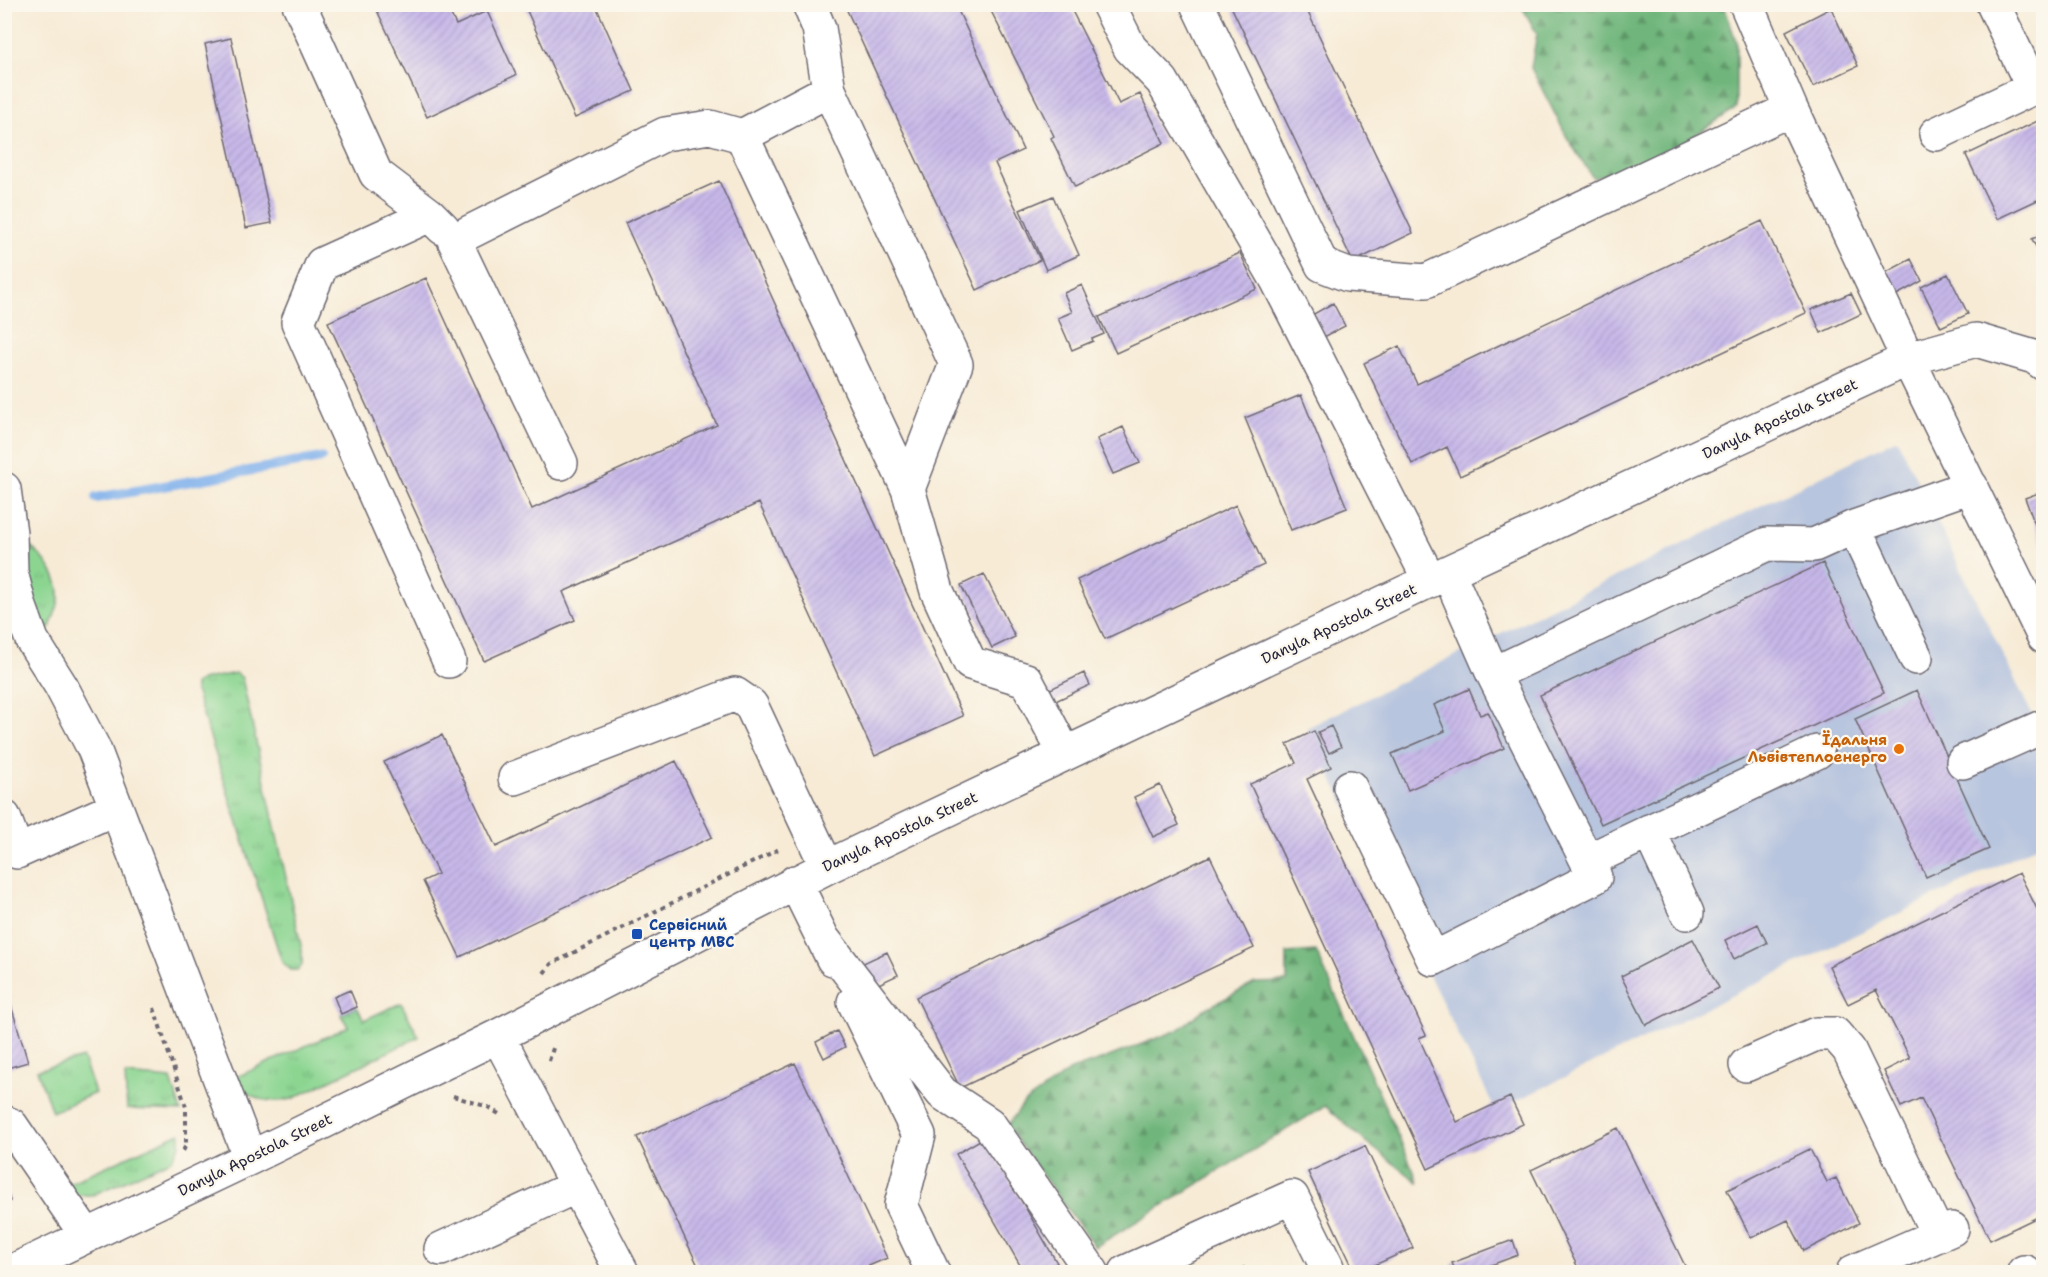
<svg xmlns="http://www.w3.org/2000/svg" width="2048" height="1277" font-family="'Shantell Sans',sans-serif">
  <defs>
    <pattern id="grass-tufts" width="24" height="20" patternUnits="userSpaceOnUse" patternTransform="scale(1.5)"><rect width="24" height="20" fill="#8bd591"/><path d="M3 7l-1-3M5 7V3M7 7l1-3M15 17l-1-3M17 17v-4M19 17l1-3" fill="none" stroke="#78b77e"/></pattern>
    <pattern id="forest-firs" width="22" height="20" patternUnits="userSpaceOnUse" patternTransform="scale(1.5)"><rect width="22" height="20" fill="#70b67b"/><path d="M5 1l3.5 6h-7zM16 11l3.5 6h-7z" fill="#5c9466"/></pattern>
    <pattern id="building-hatch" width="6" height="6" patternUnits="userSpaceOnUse" patternTransform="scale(1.5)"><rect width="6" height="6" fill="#c7b8e9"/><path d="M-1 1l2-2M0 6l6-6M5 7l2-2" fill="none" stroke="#ab9ec9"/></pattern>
  </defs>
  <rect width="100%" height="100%" fill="#fbf7ec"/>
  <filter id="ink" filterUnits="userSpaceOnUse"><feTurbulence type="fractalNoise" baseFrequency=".0167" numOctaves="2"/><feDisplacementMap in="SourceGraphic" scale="12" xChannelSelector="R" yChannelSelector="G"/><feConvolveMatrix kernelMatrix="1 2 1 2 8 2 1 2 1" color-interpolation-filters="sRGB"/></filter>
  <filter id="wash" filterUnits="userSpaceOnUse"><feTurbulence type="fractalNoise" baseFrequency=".008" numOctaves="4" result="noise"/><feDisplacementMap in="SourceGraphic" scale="24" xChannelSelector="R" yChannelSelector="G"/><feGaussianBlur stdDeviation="1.35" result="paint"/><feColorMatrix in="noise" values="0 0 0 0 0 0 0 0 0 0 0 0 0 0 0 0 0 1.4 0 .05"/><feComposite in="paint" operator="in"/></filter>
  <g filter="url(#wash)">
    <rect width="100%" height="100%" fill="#f7ebd6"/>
    <!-- industrial -->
    <path fill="#b8c5de" d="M1897,439L2043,737V843L1496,1111L1307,728Z"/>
    <!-- grass -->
    <path fill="url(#grass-tufts)" stroke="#567c66" stroke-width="1.5" d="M29,546C45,557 61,579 59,599C58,608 53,618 50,627L43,629L28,609L22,549Z
      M236,673L242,678L302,950V965L298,970H291L282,962L195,690V684L201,680Z
      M401,1003L419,1037L292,1099C269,1104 246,1100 234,1078L348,1027L341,1014L357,1007L364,1020Z
      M83,1058L95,1093L52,1112L37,1070Z
      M125,1075L171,1079L181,1111L127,1109Z
      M180,1133V1145L171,1160L93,1195H77L67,1184Z"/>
    <!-- forest -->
    <path fill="url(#forest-firs)" stroke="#496c5b" stroke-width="1.5" d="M1521,5H1724L1736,41V108L1653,163L1593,178L1568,139L1531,68L1537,34Z
      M1316,951L1419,1183L1367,1143L1325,1106L1095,1247L1007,1126L1024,1103L1071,1070L1098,1061L1178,1030L1203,1010L1255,983L1287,982V953Z"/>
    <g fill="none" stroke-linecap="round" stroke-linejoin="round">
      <!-- stream -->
      <path stroke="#80b1ec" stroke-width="10" d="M96,498L321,458"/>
    </g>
    <g id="blocks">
      <!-- building -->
      <path fill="url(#building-hatch)" d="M374,4H446L456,25L487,11L516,75L427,117Z
        M524,4H595L634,91L575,118Z
        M844,4H955L1023,150L995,163L1040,260L977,290Z
        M1230,4H1304L1413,233L1353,262Z
        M988,5H1069L1119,104L1140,94L1164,143L1075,187L1051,138L1054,136Z
        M1831,8L1858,66L1813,87L1786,31Z
        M231,38L272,223L246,228L205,44Z
        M2044,118V197L1997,219L1966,155Z
        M719,181L963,716L875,756L759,503L563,592L575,620L484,661L328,322L426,278L532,509L717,425L625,223Z
        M1053,196L1079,255L1046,270L1020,210Z
        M1762,221L1806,313L1460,476L1447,447L1412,464L1364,363L1399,346L1417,384Z
        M2044,233V262L2032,239Z
        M1240,253L1257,289L1116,353L1099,317Z
        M1911,259L1922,281L1895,296L1883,274Z
        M1948,274L1968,314L1941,327L1921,287Z
        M1082,285L1104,334L1092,339L1093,341L1072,350L1058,318L1072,312L1064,293Z
        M1851,293L1861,314L1821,333L1811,310Z
        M1333,303L1345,326L1324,337L1312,315Z
        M1301,395L1347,508L1291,530L1245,418Z
        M1123,427L1140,463L1113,474L1097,439Z
        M2044,491V546H2043L2025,498Z
        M1236,505L1264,565L1105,639L1077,580Z
        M1823,563L1884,693L1601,824L1540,695Z
        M984,574L1015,637L992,648L961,585Z
        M1084,673L1090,685L1047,705L1042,693Z
        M1469,689L1480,715L1488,712L1504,748L1408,790L1392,754L1445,731L1434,705Z
        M1917,690L1989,849L1926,877L1855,719Z
        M1331,726L1341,747L1329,753L1318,732Z
        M1314,731L1331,767L1307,779L1426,1035L1419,1038L1457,1122L1510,1097L1523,1124L1428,1169L1250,784L1296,763L1287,744Z
        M442,735L496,847L676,761L712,837L460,957L423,881L438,874L384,762Z
        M1160,785L1179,825L1153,837L1134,797Z
        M1210,856L1254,948L960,1088L916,997Z
        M2019,873L2044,923V1214L1990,1240L1921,1098L1901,1107L1884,1071L1910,1058L1876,990L1848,1004L1829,966Z
        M1758,924L1767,943L1734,959L1725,940Z
        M1693,939L1719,988L1646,1025L1621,976Z
        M887,952L898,975L870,988L859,965Z
        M4,982L28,1062L4,1069Z
        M350,990L357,1007L341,1014L334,997Z
        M837,1031L845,1047L824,1058L816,1042Z
        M795,1063L887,1258L855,1272H701L637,1137Z
        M1618,1128L1688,1272H1580L1531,1170Z
        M985,1137L1057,1263L1040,1272H1024L956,1154Z
        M1365,1146L1413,1248L1359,1272H1355L1308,1172Z
        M1810,1149L1827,1182L1836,1178L1859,1223L1804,1251L1788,1220L1751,1238L1727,1190Z
        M4,1183L10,1201L4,1202Z
        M1513,1240L1518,1255L1472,1272H1456L1452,1263Z
        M1244,1267L1247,1272H1232Z"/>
    </g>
  </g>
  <g filter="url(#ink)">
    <use href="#blocks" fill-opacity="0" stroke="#6d6871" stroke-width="1.5"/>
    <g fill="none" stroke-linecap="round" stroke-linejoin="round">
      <!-- minor casing -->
      <g stroke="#6d6871" stroke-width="36">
        <path id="minor" d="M299,4L376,174L430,215L443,228
          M1108,4L1130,48L1162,81L1277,280L1430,581
          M1197,4L1322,265L1348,275L1426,281L1791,109
          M1746,4L1791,109L1908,359L1976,340L2034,357L2044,364
          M829,90L956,364L908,489
          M1936,134L2033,88L1993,4
          M742,136L829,90L819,28L809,4
          M430,215L322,264L298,322L449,661
          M561,463L454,240L665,134L710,127L742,136L908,489L937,591L970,663L1026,680L1065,754
          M4,489L10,533L11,572L20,607L32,640L61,686L94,749L250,1158
          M1854,527L1916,658
          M1448,572L1493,674
          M1963,762L2044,726
          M515,778L735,694L751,705L827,867
          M1350,787L1433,959L1595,877L1493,674L1767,544L1814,545L1854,527L1971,486
          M4,817L17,852L116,808
          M1649,831L1687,913
          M1587,861L1817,752
          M795,882L833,959
          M824,940L942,1093L989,1124L1092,1272
          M854,1002L919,1135L901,1205L933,1272
          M498,1036L622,1272
          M1746,1065L1816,1034H1835L1849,1050L1938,1235
          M4,1122L11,1125L87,1236
          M441,1249L577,1186
          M11,1272L250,1158L498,1036L827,867L1448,572L1908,359L2044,637
          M1126,1272L1292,1197L1327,1267
          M1853,1272L1952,1229
          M2024,1272H2025"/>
      </g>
      <!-- path -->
      <path stroke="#6d6871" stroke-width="4" stroke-dasharray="4.5 4.5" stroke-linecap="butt" d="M544,973L551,964L781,848
        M154,1008L186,1107V1145L183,1151
        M549,1061L554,1045
        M453,1096L488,1107L499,1114"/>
      <!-- minor -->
      <use href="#minor" stroke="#fff" stroke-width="33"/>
    </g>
  </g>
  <!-- markers -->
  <circle fill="#e8710a" stroke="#fbf7ec" stroke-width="2" cx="1899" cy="749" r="6"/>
  <rect fill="#1a4fb4" stroke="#fbf7ec" stroke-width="2" x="631" y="928" width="12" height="12" rx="3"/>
  <g text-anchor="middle" stroke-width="4.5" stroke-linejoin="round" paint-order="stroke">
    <!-- street labels -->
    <g font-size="15" fill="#22223b" stroke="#fbf7ec">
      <text transform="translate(1780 419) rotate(-25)" y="5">Danyla Apostola Street</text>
      <text transform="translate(1339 624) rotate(-25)" y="5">Danyla Apostola Street</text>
      <text transform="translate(900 832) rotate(-25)" y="5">Danyla Apostola Street</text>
      <text transform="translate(255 1155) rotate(-26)" y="5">Danyla Apostola Street</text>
    </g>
    <!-- food labels -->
    <g font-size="15" font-weight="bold" fill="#c56008" stroke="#fbf7ec" text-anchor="end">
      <text x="1887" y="745">Їдальня<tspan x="1887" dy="17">Львівтеплоенерго</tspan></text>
    </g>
    <!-- transit labels -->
    <g font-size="15" font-weight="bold" fill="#164399" stroke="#fbf7ec" text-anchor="start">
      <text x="649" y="930">Сервісний<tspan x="649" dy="17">центр МВС</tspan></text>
    </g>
  </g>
  <!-- margin -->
  <rect width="2048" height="1277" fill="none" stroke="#fbf7ec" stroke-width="24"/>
</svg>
